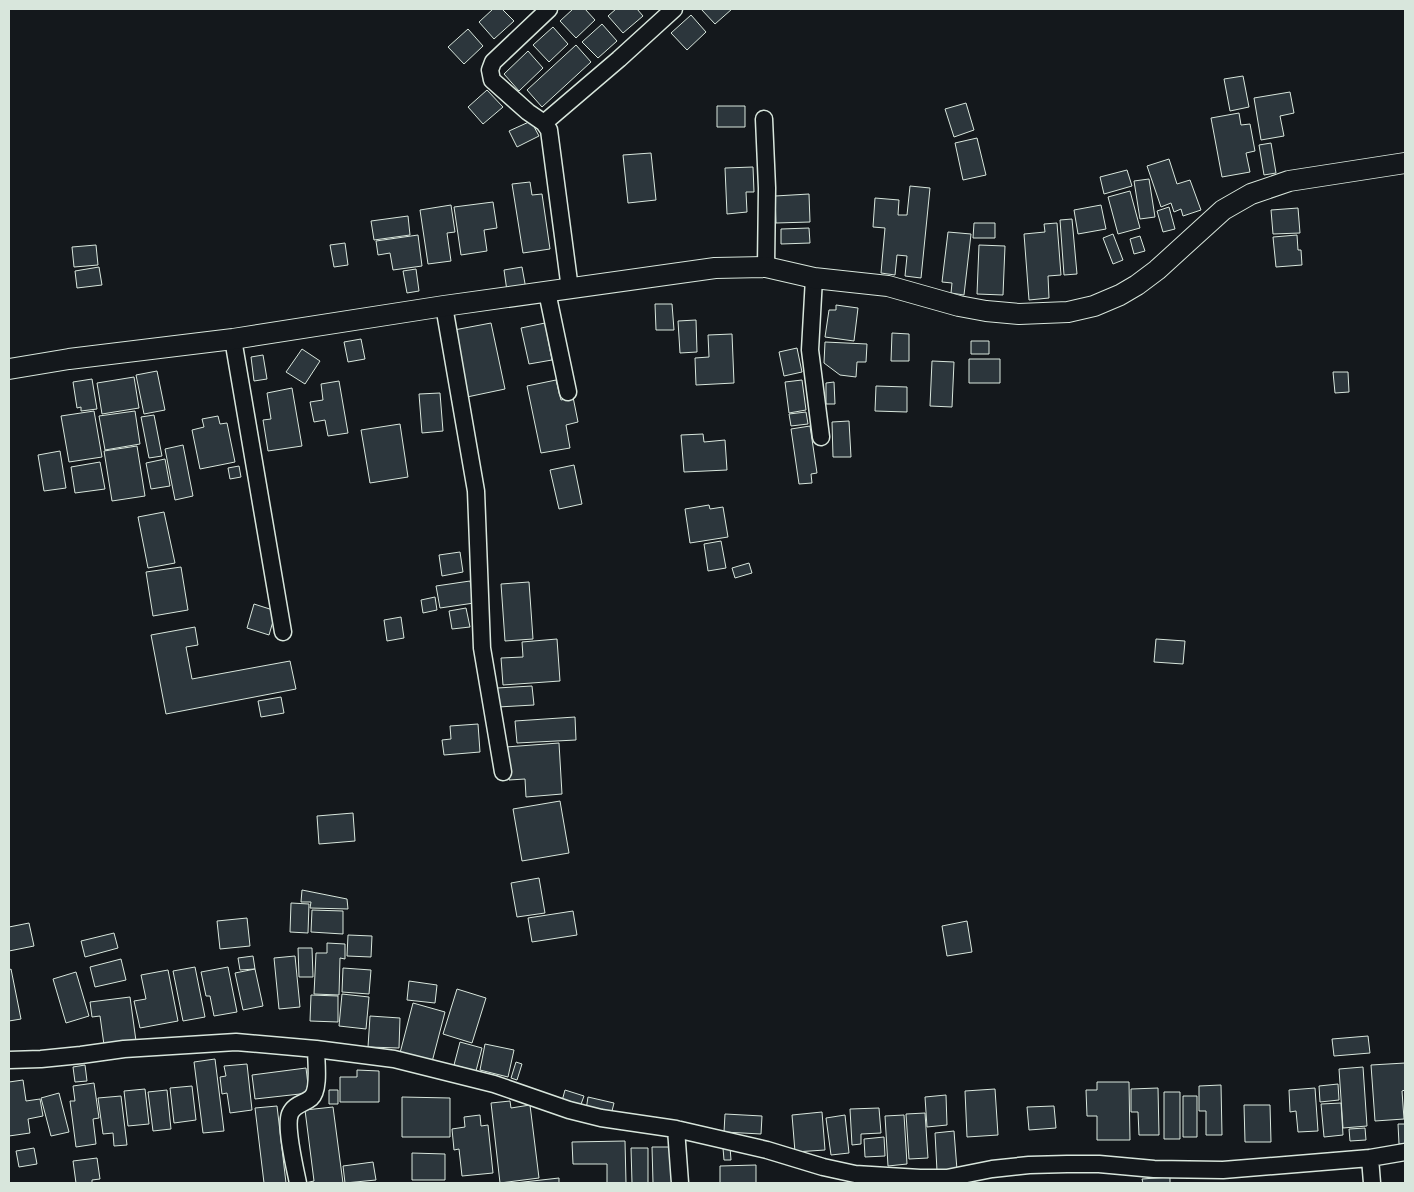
<svg xmlns="http://www.w3.org/2000/svg" width="1414" height="1192" font-family="'PT Sans',sans-serif">
  <rect width="100%" height="100%" fill="#14181c"/>
  <!-- building -->
  <path fill="#2c363c" stroke="#d8e6dc" d="M493,9H502L514,21L494,39L479,22Z
    M573,9H585L595,20L576,38L560,21Z
    M616,9H637L643,16L623,33L608,16Z
    M701,9H732L715,24Z
    M691,15L706,32L687,50L671,33Z
    M602,24L617,41L598,58L582,42Z
    M553,27L568,44L549,62L533,45Z
    M468,29L483,46L464,64L448,47Z
    M576,45L591,62L542,107L527,90Z
    M528,51L543,68L519,91L504,74Z
    M1243,76L1249,107L1230,111L1224,79Z
    M487,90L503,107L483,124L468,107Z
    M1290,92L1294,113L1280,116L1284,136L1261,140L1254,98Z
    M966,103L974,130L954,137L945,109Z
    M717,106H745V127H717Z
    M1239,113L1241,125L1250,124L1255,151L1246,153L1250,172L1222,177L1211,118Z
    M531,121L539,136L517,147L509,131Z
    M977,138L986,175L963,180L955,143Z
    M1271,143L1276,173L1264,175L1259,145Z
    M651,153L656,200L628,203L623,155Z
    M1169,159L1177,184L1190,180L1201,210L1183,216L1181,209L1174,212L1171,203L1161,207L1147,166Z
    M753,167L754,192H746L747,212L727,214L725,168Z
    M1127,170L1132,186L1104,194L1100,177Z
    M1149,179L1155,217L1140,219L1134,181Z
    M530,182L532,195L542,194L550,249L523,253L512,184Z
    M910,186L930,188L921,278L905,276L907,256L897,255L895,275L881,273L885,228L873,227L875,198L899,200L898,215H907Z
    M1130,191L1140,228L1118,234L1108,197Z
    M809,194L810,222L776,223L775,196Z
    M493,202L497,228L484,230L487,251L461,255L454,207Z
    M451,205L455,232L447,233L451,261L428,264L420,210Z
    M1101,205L1106,229L1078,234L1074,210Z
    M1169,207L1175,229L1163,232L1157,211Z
    M1298,208L1300,233L1273,234L1271,210Z
    M408,216L410,235L374,240L371,221Z
    M1072,219L1077,274L1064,275L1060,220Z
    M974,223H995V238H973Z
    M1057,223L1061,275L1048,276L1049,298L1029,300L1024,234L1045,232L1044,224Z
    M809,228L810,243L781,244V229Z
    M948,232L971,234L964,295L951,293L952,283L942,282Z
    M1113,234L1123,260L1113,264L1103,238Z
    M418,235L422,266L393,270L390,253L378,255L376,241Z
    M1297,235L1298,250H1301L1302,265L1276,267L1273,237Z
    M1140,236L1145,251L1134,254L1130,239Z
    M345,243L348,265L334,267L330,245Z
    M96,245L98,265L74,267L72,247Z
    M979,245L1005,246L1003,295L977,294Z
    M99,267L102,285L77,288L75,271Z
    M522,267L526,289L507,291L504,270Z
    M416,269L419,291L407,293L403,271Z
    M655,304H672L674,330H656Z
    M836,305L858,308L854,341L825,337L829,310H836Z
    M696,320L697,352L680,353L678,321Z
    M491,323L505,389L467,397L454,330Z
    M545,323L552,360L529,364L521,328Z
    M892,333L909,334V361H891Z
    M732,334L734,383L696,385L695,358L709,357L708,335Z
    M361,339L365,359L348,362L344,342Z
    M971,341H989V354H971Z
    M825,342L867,344L866,362H857L856,377L840,375L824,363Z
    M797,348L802,372L784,376L779,352Z
    M302,349L320,361L305,384L286,372Z
    M263,355L267,379L254,381L251,357Z
    M969,359H1000V383H969Z
    M932,361L954,362L952,407L930,406Z
    M157,371L165,410L144,414L136,375Z
    M1333,372H1348L1349,392L1335,393Z
    M134,377L139,408L102,414L97,383Z
    M92,379L97,409L81,411V407L77,408L73,382Z
    M556,380L561,400L573,397L578,422L566,425L570,448L541,453L527,386Z
    M802,380L806,410L789,413L785,382Z
    M339,381L348,433L328,436L325,420L314,422L310,402L323,400L321,384Z
    M834,382L835,404H826V383Z
    M876,386L907,387V412L875,411Z
    M292,388L302,446L268,451L263,420L271,419L267,393Z
    M440,393L443,431L422,433L419,394Z
    M94,411L102,457L69,462L61,416Z
    M135,411L140,444L105,450L99,416Z
    M806,412L808,424L791,426L789,414Z
    M154,415L162,456L149,458L141,417Z
    M218,416L220,424L227,423L235,462L200,469L192,430L204,427L202,419Z
    M849,421L851,457H833L832,422Z
    M400,424L408,477L370,483L361,430Z
    M810,426L817,473L811,474L812,483L799,484L791,429Z
    M703,434L704,442L725,440L727,470L684,472L681,435Z
    M183,445L193,496L175,500L165,449Z
    M137,446L145,496L112,501L104,451Z
    M60,451L66,488L44,491L38,455Z
    M165,459L170,486L151,489L146,463Z
    M100,462L105,489L75,493L71,467Z
    M574,465L582,504L559,509L550,470Z
    M239,466L241,477L230,479L228,468Z
    M709,505L710,509L723,507L728,537L690,543L685,509Z
    M164,512L175,563L148,568L138,517Z
    M721,541L726,568L708,571L704,544Z
    M460,552L463,572L442,576L439,555Z
    M749,563L752,573L735,578L732,568Z
    M181,567L188,610L153,616L146,572Z
    M470,581L474,603L440,608L436,586Z
    M529,582L533,639L505,641L501,584Z
    M435,597L437,610L423,613L421,600Z
    M254,604L276,611L269,635L247,628Z
    M466,608L470,627L452,629L449,611Z
    M401,617L404,638L387,641L384,620Z
    M195,627L198,645L186,647L192,679L290,661L296,689L166,714L151,635Z
    M557,639L560,681L503,685L501,658L523,657L522,642Z
    M1156,639L1185,641L1183,664L1154,662Z
    M532,686L534,705L498,707L497,688Z
    M281,697L284,713L261,717L258,701Z
    M575,717L576,740L517,743L515,721Z
    M478,724L480,752L444,755L442,740L451,739L450,726Z
    M559,743L562,794L526,797L525,779L509,780L506,747Z
    M560,801L569,853L522,861L513,809Z
    M353,813L355,841L319,844L317,816Z
    M539,878L545,913L517,917L511,883Z
    M302,890L347,899L348,909L310,908L311,902H301Z
    M291,903L309,904L308,933L290,932Z
    M312,910L343,911V934L311,932Z
    M573,911L577,935L532,942L528,918Z
    M247,918L250,946L220,949L217,921Z
    M967,921L972,952L947,956L942,926Z
    M29,923L34,946L9,951V927Z
    M114,933L118,948L85,957L81,941Z
    M348,935L372,936L371,957L347,956Z
    M327,943L345,944V959L340,958L339,995L314,994L316,953H327Z
    M298,948H312L313,977H299Z
    M253,956L255,969L240,970L238,958Z
    M295,956L300,1007L279,1009L274,958Z
    M121,959L126,980L95,987L90,967Z
    M195,967L205,1017L183,1021L173,971Z
    M228,967L237,1012L214,1016L210,996H206L201,972Z
    M343,968L371,970L369,994L342,992Z
    M11,969L21,1019L9,1021V970Z
    M255,969L263,1006L243,1010L235,973Z
    M168,970L178,1021L140,1028L134,1001L146,999L141,975Z
    M76,972L89,1016L66,1023L53,979Z
    M409,981L437,985L435,1003L407,1000Z
    M457,989L486,998L472,1043L443,1034Z
    M342,994L369,997L366,1029L339,1026Z
    M311,995L338,996V1022L310,1021Z
    M130,997L136,1041L104,1045L100,1016L92,1017L90,1002Z
    M413,1003L445,1012L432,1062L400,1053Z
    M370,1016L400,1018L399,1048L368,1047Z
    M1368,1036L1370,1053L1334,1056L1332,1039Z
    M460,1042L482,1048L476,1071L454,1065Z
    M485,1044L514,1050L508,1077L480,1070Z
    M215,1059L224,1131L203,1133L194,1062Z
    M516,1062L522,1064L517,1080L511,1078Z
    M1405,1063V1090L1402,1091L1404,1119L1375,1121L1371,1065Z
    M247,1064L252,1110L230,1113L227,1093L222,1094L220,1077L226,1076L224,1066Z
    M85,1065L87,1081L75,1082L73,1067Z
    M1363,1067L1367,1126L1343,1128L1339,1069Z
    M306,1068L309,1093L255,1099L252,1075Z
    M357,1070L379,1071V1102H340V1077H357Z
    M23,1080L26,1101L40,1099L43,1116L28,1119L30,1133L9,1136V1082Z
    M1097,1082H1129L1130,1140H1097V1116H1087L1086,1090H1097Z
    M94,1083L99,1118L93,1119L96,1144L76,1147L70,1101H75L73,1086Z
    M1338,1084L1339,1100L1320,1102L1319,1086Z
    M1221,1085L1222,1135H1206V1111H1199V1086Z
    M192,1086L196,1120L174,1123L170,1088Z
    M1158,1088L1159,1135H1139L1138,1112H1131V1089Z
    M1315,1088L1318,1131L1298,1132L1296,1111L1290,1112L1289,1090Z
    M145,1089L149,1124L128,1126L124,1091Z
    M995,1089L998,1135L967,1137L965,1091Z
    M167,1090L171,1129L153,1131L148,1092Z
    M329,1090H338V1104H329Z
    M565,1090L584,1096L580,1107L562,1101Z
    M1164,1092H1180V1139H1164Z
    M59,1093L69,1132L51,1136L41,1098Z
    M946,1095L947,1125L927,1127L925,1097Z
    M121,1096L127,1145L114,1146L113,1133L103,1134L98,1098Z
    M1183,1096H1197V1137H1183Z
    M402,1097L450,1098V1137H402Z
    M588,1097L614,1103L611,1115L586,1110Z
    M510,1101L511,1108L530,1105L539,1178L500,1183L491,1103Z
    M1341,1103L1343,1135L1324,1137L1321,1104Z
    M1244,1105H1270L1271,1142H1245Z
    M277,1106L286,1183H264L255,1108Z
    M1054,1106L1056,1128L1029,1130L1027,1107Z
    M333,1107L343,1183H305L314,1181L305,1110Z
    M879,1108L881,1133L861,1134V1144L852,1145L850,1109Z
    M822,1112L825,1150L795,1152L792,1115Z
    M925,1113L928,1158L909,1159L906,1114Z
    M725,1114L762,1116L761,1134L724,1132Z
    M480,1115L481,1126L488,1125L493,1173L462,1176L459,1149L454,1150L452,1129L465,1127L464,1117Z
    M845,1115L849,1153L831,1155L826,1118Z
    M904,1115L907,1164L888,1166L885,1116Z
    M1398,1124H1405V1144H1399Z
    M1365,1128L1366,1140L1350,1141L1349,1129Z
    M954,1131L957,1170L937,1171L935,1133Z
    M884,1137L885,1156L865,1157L864,1139Z
    M625,1141L626,1183H607V1164H573L572,1142Z
    M652,1147H675L676,1183H653Z
    M730,1147L731,1160H724L723,1148Z
    M34,1148L37,1164L19,1167L16,1151Z
    M631,1148H648V1183H632Z
    M412,1153L445,1154V1180H412Z
    M97,1158L100,1179L92,1180V1183H76L73,1161Z
    M373,1162L376,1180L345,1183L343,1166Z
    M756,1165V1183H720V1166Z
    M1170,1177V1183H1143L1142,1179Z
    M559,1178V1183H515Z"/>
  <g fill="none" stroke-linecap="round" stroke-linejoin="round">
    <!-- minor casing -->
    <g stroke="#d8e6dc" stroke-width="19">
      <path id="minor" d="M549,9L493,62L490,70L492,80L528,112L544,123L549,130L570,289
        M764,119L767,188L766,267
        M544,123L619,59L674,9
        M814,278L810,350L821,437
        M547,292L568,392
        M444,306L476,491L482,648L503,772
        M233,339L283,632
        M9,1060L41,1059L81,1055L124,1049L236,1042L316,1049L394,1059L494,1084L569,1110L601,1118L676,1129L767,1150L823,1167L855,1174L920,1178H947L992,1169L1029,1165L1067,1164H1099L1154,1169L1223,1170L1370,1158L1405,1152
        M676,1129L680,1183
        M1370,1158L1372,1183
        M298,1183C295,1168 285,1127 290,1114C294,1104 304,1104 311,1098C320,1090 316,1061 316,1049"/>
    </g>
    <!-- tertiary casing -->
    <g stroke="#d8e6dc" stroke-width="22">
      <path id="tertiary" d="M9,369L69,359L233,339L444,306L715,268L766,267L814,278L888,286L959,306L986,311L1019,314L1068,312L1094,306L1120,295L1137,285L1157,270L1223,210L1251,194L1289,181L1405,163"/>
    </g>
    <!-- minor -->
    <use href="#minor" stroke="#14181c" stroke-width="16"/>
    <!-- tertiary -->
    <use href="#tertiary" stroke="#14181c" stroke-width="20"/>
  </g>
  <!-- border -->
  <rect width="1414" height="1192" fill="none" stroke="#d8e6dc" stroke-width="20"/>
</svg>
